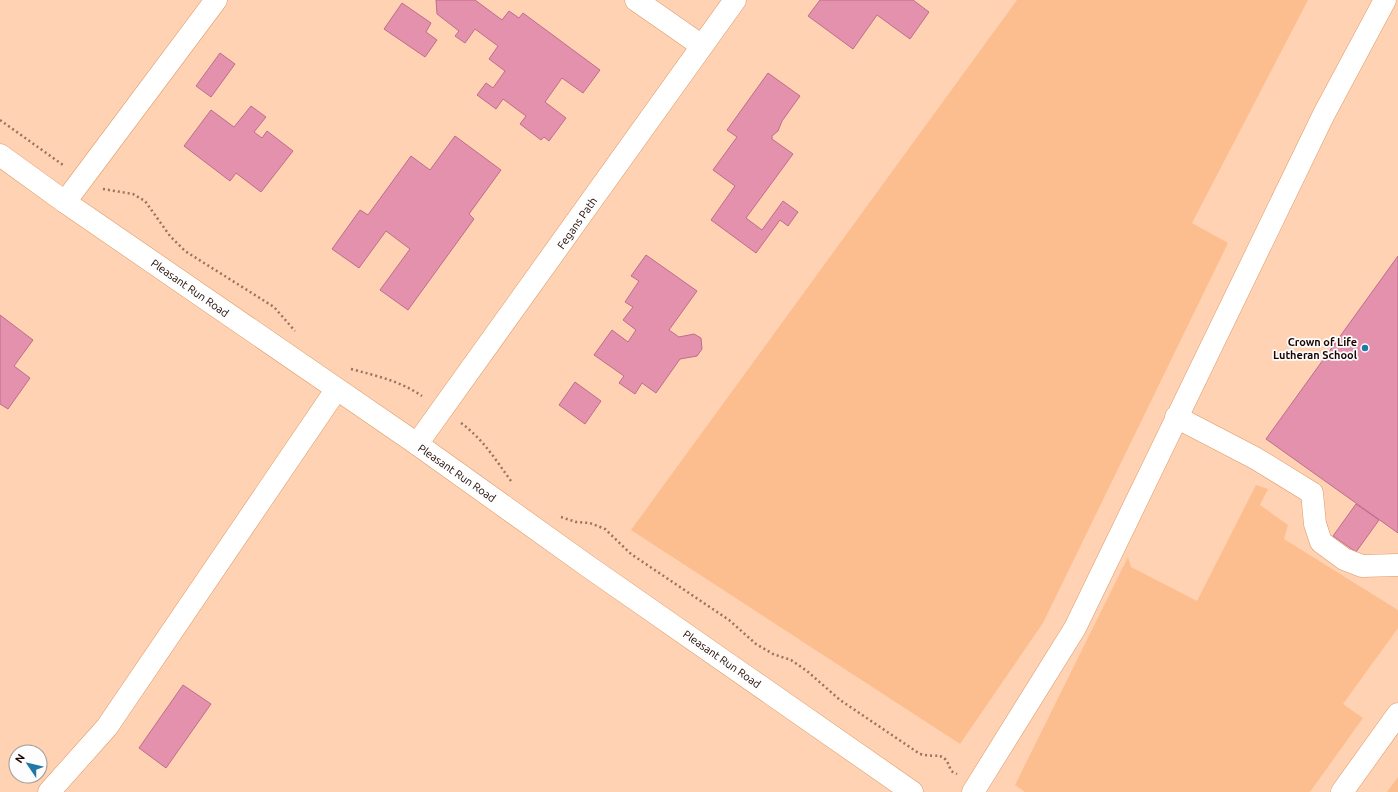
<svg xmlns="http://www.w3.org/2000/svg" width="1398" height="792" font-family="Ubuntu,sans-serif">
  <rect width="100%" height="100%" fill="#fed2b2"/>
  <!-- green -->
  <path fill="#fdbe8f" d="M1017,0H1308L1192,223L1228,243L1043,623L960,744L631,530Z
    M1256,485L1268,489L1260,505L1288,525L1284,539L1398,610V628L1343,704L1363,718L1310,792H1025L1015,785L1128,557L1131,567L1197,601Z
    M1398,777V792H1387Z"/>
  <!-- building -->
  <path fill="#e491ae" stroke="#be6d8b" d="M436,0H475L502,20L509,11L519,18L523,13L600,70L583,93L562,78L545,102L566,118L549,141L544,137L541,140L520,124L526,116L503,99L496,109L477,95L486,83L493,88L505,71L489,59L498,46L475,29L465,43L455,36L459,31L437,14Z
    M820,0H913L929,12L910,39L877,15L853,49L808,16Z
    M402,3L431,23L426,32L437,40L425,57L384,29Z
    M220,53L235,64L211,97L196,86Z
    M768,73L800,96L782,121L778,131L772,136V139L793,154L746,218L762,230L783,201L798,212L788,226L780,220L756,253L711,220L735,186L713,170L737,137L727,130Z
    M251,106L266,117L254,132L262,138L267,131L293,151L261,192L236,173L230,181L184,146L211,110L234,127Z
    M455,136L501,170L469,214L474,219L408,310L380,290L410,249L386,231L359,268L332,249L360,210L368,215L411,156L430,170Z
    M646,255L697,291L669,330L679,337L694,334L701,338L702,349L697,356L680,359L656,393L642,383L635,394L619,383L624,376L594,355L612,330L628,342L636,330L623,320L633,307L625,302L639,281L631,276Z
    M1398,256V533L1266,439Z
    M0,315L33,340L14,366L30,378L8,409L0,404Z
    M575,382L601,401L585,424L559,405Z
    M1356,504L1379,520L1356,552L1333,536Z
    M183,685L211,704L166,768L139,748Z"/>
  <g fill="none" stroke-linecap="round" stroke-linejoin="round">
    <!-- minor casing -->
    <g stroke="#df9965" stroke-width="23">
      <path id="minor" d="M636,0L702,46
        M65,202L216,0
        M1176,417L1255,458L1312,493L1315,524L1321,542L1344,559L1362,566L1398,565
        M417,444L735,0
        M49,792L107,727L336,390
        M973,792L1075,628L1324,114L1385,0
        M1342,792L1398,714"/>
    </g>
    <!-- major casing -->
    <g stroke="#df9965" stroke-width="23">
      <path id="major" d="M0,155L65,202L417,444L589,567L912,792"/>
    </g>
    <!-- path -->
    <path stroke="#977460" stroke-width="2.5" stroke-dasharray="2 3" stroke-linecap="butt" d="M0,120L63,165
      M103,189L133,194L145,201L170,236L185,251L274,307L295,331
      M351,369C377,376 400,381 422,396
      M461,423C483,439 495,459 511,481
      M561,517L576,522L590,523L605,529L631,554L729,620L756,644L773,654L791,660L807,671L840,700L920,754C938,759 944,749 951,771L957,774"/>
    <!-- minor -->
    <use href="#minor" stroke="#fff" stroke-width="22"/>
    <!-- major -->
    <use href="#major" stroke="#fff" stroke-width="22"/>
  </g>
  <!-- markers -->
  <circle fill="#2078a7" stroke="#fdfdfd" stroke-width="1.5" cx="1365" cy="348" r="4"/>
  <g text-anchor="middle" stroke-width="3.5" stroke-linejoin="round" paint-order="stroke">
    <!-- street labels -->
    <g font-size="11" fill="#1d0500" stroke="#fdfdfd">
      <text transform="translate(577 223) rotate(-55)" y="4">Fegans Path</text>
      <text transform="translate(190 288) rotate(35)" y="4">Pleasant Run Road</text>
      <text transform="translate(457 473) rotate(35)" y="4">Pleasant Run Road</text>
      <text transform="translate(722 659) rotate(35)" y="4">Pleasant Run Road</text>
    </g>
    <!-- poi labels -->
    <g font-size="11" font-weight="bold" fill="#1d0500" stroke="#fdfdfd" text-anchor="end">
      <text x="1357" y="346">Crown of Life<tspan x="1357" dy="13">Lutheran School</tspan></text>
    </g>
  </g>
  <!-- north arrow -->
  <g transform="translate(28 764) rotate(305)"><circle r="19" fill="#fdfdfd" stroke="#a39a98"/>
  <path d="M0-3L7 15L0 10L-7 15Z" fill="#2078a7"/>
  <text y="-6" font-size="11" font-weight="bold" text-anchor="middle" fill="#1d0500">N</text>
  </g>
</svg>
